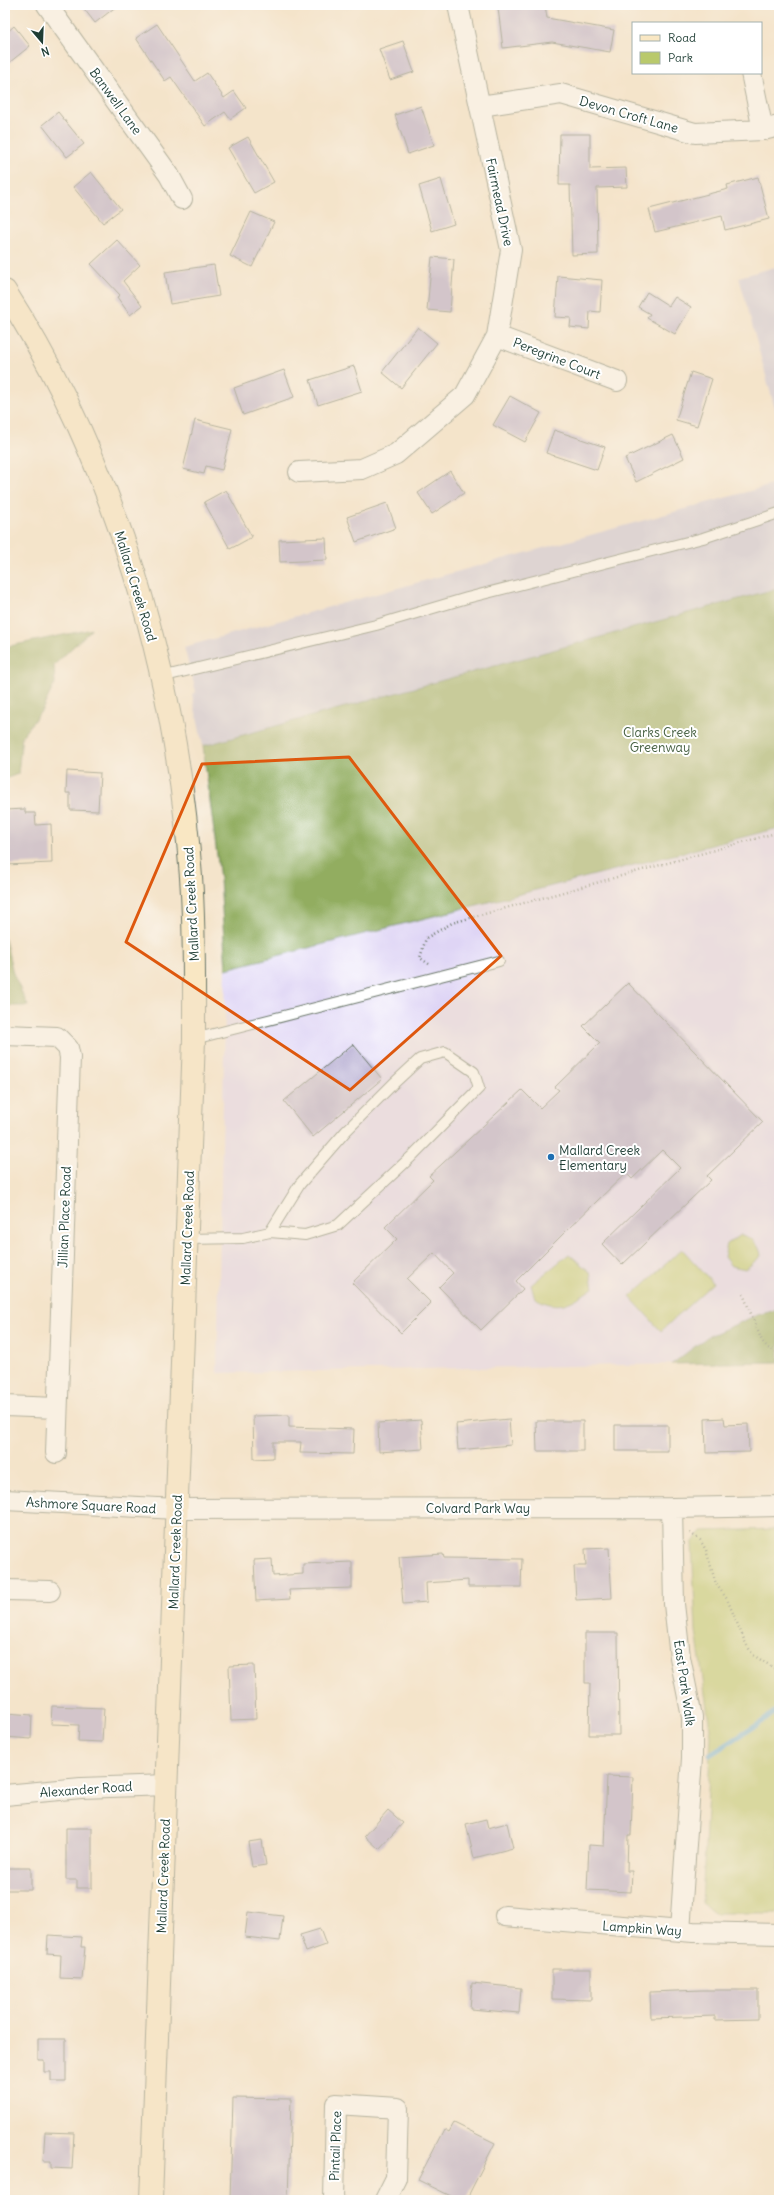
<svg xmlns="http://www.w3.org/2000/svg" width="784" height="2205" font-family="Delius,sans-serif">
  <rect width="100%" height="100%" fill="#fff"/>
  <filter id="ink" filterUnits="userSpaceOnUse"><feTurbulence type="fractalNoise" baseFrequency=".025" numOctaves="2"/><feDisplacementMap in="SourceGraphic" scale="8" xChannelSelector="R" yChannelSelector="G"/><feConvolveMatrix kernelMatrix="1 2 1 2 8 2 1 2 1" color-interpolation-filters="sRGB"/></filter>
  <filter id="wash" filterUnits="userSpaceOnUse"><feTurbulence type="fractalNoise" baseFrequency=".012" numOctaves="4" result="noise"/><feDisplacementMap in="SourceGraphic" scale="16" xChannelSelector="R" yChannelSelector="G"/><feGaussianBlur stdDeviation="0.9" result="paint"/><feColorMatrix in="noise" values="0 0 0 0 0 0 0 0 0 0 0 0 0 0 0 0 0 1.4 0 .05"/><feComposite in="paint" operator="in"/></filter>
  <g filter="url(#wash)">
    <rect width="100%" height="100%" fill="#f4e4cb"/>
    <!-- built -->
    <path fill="#dfd5f5" d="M779,828V1362L217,1373L226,969Z"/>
    <!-- industrial -->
    <path fill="#c3c1db" d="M779,266V424L739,277Z
      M779,483V588L203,746L192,694L196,692L184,647Z"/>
    <!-- green -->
    <path fill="#b9c96c" stroke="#6c8350" d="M741,1235C752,1237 760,1245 761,1256L746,1269L731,1266L724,1257L727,1244Z
      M682,1249L713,1283L661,1331L630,1297Z
      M569,1254L590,1272L593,1288C572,1302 560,1312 535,1298L531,1285Z
      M779,1529V1913H714L702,1903L711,1736L696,1631L692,1543L702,1531Z"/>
    <!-- forest -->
    <path fill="#92ad60" stroke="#58754a" d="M779,588V828L226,969L220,879L203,746Z
      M92,629L54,665L55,683L42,710L22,736L18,774L5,779V647Z
      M5,939L13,973L28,1006H5Z
      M779,1309V1362L672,1364L707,1337L757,1315Z"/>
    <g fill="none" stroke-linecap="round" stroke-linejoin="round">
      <!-- stream -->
      <path stroke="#5baad5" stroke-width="5" d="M710,1755L765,1720L779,1708"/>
    </g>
    <g id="blocks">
      <!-- building -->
      <path fill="#aba1cb" d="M81,5H118L95,23Z
        M521,5H545L547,18L614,30L610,52L552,42L503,48L498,8Z
        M157,24L195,81L207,73L224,98L234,91L246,108L230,119L225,112L205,126L171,77L165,81L136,38Z
        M14,26L30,46L5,66V34Z
        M403,41L414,72L390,80L379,49Z
        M421,106L434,145L408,154L395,115Z
        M58,112L84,144L67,157L42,125Z
        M560,134H590V169L626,168L627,187L597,188L598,254L572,255L570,185H559Z
        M248,137L274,182L254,193L228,148Z
        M91,172L121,209L103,223L73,187Z
        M758,177L769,219L725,230L722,216L655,232L649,209L728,189L727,185Z
        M441,179L454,224L432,231L419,186Z
        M251,212L274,222L252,267L230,256Z
        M117,240L140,265L123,281L142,306L130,315L117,297L120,295L91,264Z
        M432,257L454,259L450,312L427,310Z
        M214,265L219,296L170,304L165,272Z
        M558,276L602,280L600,312L590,311L589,329L570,327L571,318L555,317Z
        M647,292L669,306L675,297L691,307L675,334L647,318L650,314L638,307Z
        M418,327L437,343L401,388L382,372Z
        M354,366L362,391L318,405L310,380Z
        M284,370L294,397L243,415L234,388Z
        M691,372L712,379L697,426L676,420Z
        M510,396L541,413L525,442L493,425Z
        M195,420L232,429L222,470L206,466L204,474L183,469Z
        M554,430L605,447L597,470L546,453Z
        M673,435L684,458L636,482L625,458Z
        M450,471L464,493L432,514L418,493Z
        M226,490L252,537L230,549L204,502Z
        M387,503L396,528L356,542L347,517Z
        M326,538L327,560L280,562L279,540Z
        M67,771L100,773L98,811L70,810V793H66Z
        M25,809V813H35L36,825L51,824L52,863L5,865V810Z
        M628,983L763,1122L707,1176L711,1180L622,1265L602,1244L680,1168L662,1150L632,1179L626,1173L566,1231L516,1281L523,1289L481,1330L439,1287L453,1273L434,1253L407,1279L431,1303L401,1333L352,1283L397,1239L385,1227L433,1180L429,1176L522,1090L540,1108L559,1090L555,1087L600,1043L583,1026Z
        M353,1044L382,1079L313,1137L284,1101Z
        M289,1415V1427L354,1429L353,1454L300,1453L301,1442H273V1458L254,1459L253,1416Z
        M724,1418L725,1425L748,1424L749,1452L706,1453L705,1419Z
        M509,1419L511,1445L458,1450L456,1424Z
        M421,1420L423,1449L379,1452L378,1423Z
        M536,1421H583V1451H537Z
        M615,1425H668V1451H615Z
        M609,1548L612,1598L576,1600L574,1566H586L585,1549Z
        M443,1554L444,1558L522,1559L521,1587H468V1580L426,1583L427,1602L403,1604L399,1557Z
        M272,1559L273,1576L303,1574V1564L352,1562V1588L289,1590L290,1599L256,1601L254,1560Z
        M585,1633H618L619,1735H589L590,1683H585Z
        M254,1665L256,1719L231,1720L229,1666Z
        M52,1706L104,1708L102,1742L78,1741L79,1725L51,1724Z
        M6,1713L32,1715L31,1739L5,1737Z
        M607,1776L633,1777L631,1835H628L627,1871H632L631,1892L587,1890L589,1845L604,1846Z
        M388,1810L403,1823L379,1849L365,1836Z
        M486,1819L488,1828L507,1823L513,1848L474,1858L466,1824Z
        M66,1828H92V1888H77V1880H66Z
        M262,1840L266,1865L252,1867L248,1842Z
        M5,1868H31V1890H5Z
        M248,1912L283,1916L280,1941L245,1937Z
        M320,1929L326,1945L306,1952L300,1935Z
        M48,1935L82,1937L81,1947H85L82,1979L60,1978L61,1955L47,1954Z
        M552,1969H591V2000L552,1999Z
        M472,1983L521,1988L519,2013L470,2009Z
        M702,1990H758V2019L715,2020V2016L651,2018L650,1992Z
        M38,2039H66V2081H51V2072H44V2060H38Z
        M233,2098L291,2099L288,2200H230Z
        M454,2123L495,2143L466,2200H459L418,2180L444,2129L449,2132Z
        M45,2132L74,2133L72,2169L51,2168V2161H43Z"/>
    </g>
  </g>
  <g filter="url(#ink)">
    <use href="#blocks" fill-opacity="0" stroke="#6a7769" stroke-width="1"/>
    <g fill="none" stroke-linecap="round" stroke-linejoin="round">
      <!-- lane casing -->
      <g stroke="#6a7769" stroke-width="12">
        <path id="lane" d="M161,677L376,625L467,598L703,538L779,513
          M194,1039L499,961
          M187,1239L243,1238L270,1232L305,1235L338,1225L411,1157L479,1088L474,1072L445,1052L420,1059L393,1084L346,1131L300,1184L270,1232"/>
      </g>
      <!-- street casing -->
      <g stroke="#6a7769" stroke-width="22">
        <path id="street" d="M47,5L169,175L182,199
          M751,73L763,130
          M480,106L561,94L695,133L763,130L779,126
          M497,336L617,381
          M299,472L362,469L396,454L465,395L497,336L511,250L458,5
          M5,1035L57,1037L68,1048L70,1057L56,1453
          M5,1406L57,1408
          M5,1500L177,1509L672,1508L779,1506
          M672,1508L674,1604L680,1657L692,1717V1758L680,1931
          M5,1590L50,1591
          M5,1795L81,1788L167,1785
          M505,1916L693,1932L779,1934
          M334,2200L336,2104L398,2108L396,2178L385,2200"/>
      </g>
      <!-- secondary casing -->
      <g stroke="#6a7769" stroke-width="24">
        <path id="secondary" d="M5,291C116,464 176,673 191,877C195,931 194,985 194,1039L151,2200"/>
      </g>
      <!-- path -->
      <path stroke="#6a7769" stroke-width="2.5" stroke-dasharray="1 3" stroke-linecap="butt" d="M429,964L420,958L426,938L452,923L779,832
        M743,1294L762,1341L768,1348L779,1353
        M690,1533L700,1540L706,1550L716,1584L727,1599L746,1644L753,1655L779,1671"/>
      <!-- lane -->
      <use href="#lane" stroke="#fff" stroke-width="10"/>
      <!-- street -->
      <use href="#street" stroke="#fff" stroke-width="20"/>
      <!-- secondary -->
      <use href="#secondary" stroke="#f9e7c3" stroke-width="22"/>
    </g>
  </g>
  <!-- marked area -->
  <path d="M0 0H784V2205H0ZM349,757L501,956L350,1090L126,942L202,764Z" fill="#f4e4cb" fill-opacity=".55" fill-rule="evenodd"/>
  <path fill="none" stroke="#de580e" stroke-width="3" stroke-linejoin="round" d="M349,757L501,956L350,1090L126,942L202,764Z"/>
  <!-- markers -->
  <circle fill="#1f6fb2" stroke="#fff" stroke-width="1.5" cx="551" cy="1157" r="4"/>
  <g text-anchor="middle" stroke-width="4" stroke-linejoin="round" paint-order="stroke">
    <!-- street labels -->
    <g font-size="13" fill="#1f3d34" stroke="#fff">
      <text transform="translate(116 101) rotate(54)" y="5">Banwell Lane</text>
      <text transform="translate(629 114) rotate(16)" y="5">Devon Croft Lane</text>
      <text transform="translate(500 202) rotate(78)" y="5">Fairmead Drive</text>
      <text transform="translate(557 358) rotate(21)" y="5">Peregrine Court</text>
      <text transform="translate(136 586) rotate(73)" y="5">Mallard Creek Road</text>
      <text transform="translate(191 904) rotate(-93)" y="5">Mallard Creek Road</text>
      <text transform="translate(64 1217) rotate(-88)" y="5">Jillian Place Road</text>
      <text transform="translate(187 1228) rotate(-88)" y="5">Mallard Creek Road</text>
      <text transform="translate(91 1505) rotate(3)" y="5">Ashmore Square Road</text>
      <text x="478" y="1513">Colvard Park Way</text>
      <text transform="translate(175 1552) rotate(-88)" y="5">Mallard Creek Road</text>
      <text transform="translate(685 1683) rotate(82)" y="5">East Park Walk</text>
      <text transform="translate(86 1789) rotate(-4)" y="5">Alexander Road</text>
      <text transform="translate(163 1876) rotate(-88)" y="5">Mallard Creek Road</text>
      <text transform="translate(642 1928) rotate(4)" y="5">Lampkin Way</text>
      <text transform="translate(335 2146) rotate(-88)" y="5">Pintail Place</text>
    </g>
    <!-- park labels -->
    <g font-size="13" fill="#466042" stroke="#fff">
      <text x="660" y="737">Clarks Creek<tspan x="660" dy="15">Greenway</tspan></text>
    </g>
    <!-- poi labels -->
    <g font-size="13" fill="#1f3d34" stroke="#fff" text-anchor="start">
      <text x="559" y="1155">Mallard Creek<tspan x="559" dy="15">Elementary</tspan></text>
    </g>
  </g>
  <!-- margin -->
  <rect width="784" height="2205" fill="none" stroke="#fff" stroke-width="20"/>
  <!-- legend -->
  <rect x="632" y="22" width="130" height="52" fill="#ffffff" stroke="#a5b1ae"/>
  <rect x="640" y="35" width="20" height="6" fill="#f9e7c3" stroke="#a5b1ae"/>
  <text x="668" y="42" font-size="12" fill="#1f3d34">Road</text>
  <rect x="640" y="52" width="20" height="12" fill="#b9c96c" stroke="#a5b1ae"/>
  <text x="668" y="62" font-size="12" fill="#1f3d34">Park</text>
  <!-- north arrow -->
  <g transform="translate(42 42) rotate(161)" stroke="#ffffff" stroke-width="3" paint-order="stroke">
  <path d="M0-3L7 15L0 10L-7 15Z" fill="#1f3d34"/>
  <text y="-6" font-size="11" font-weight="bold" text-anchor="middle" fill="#1f3d34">N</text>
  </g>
</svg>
